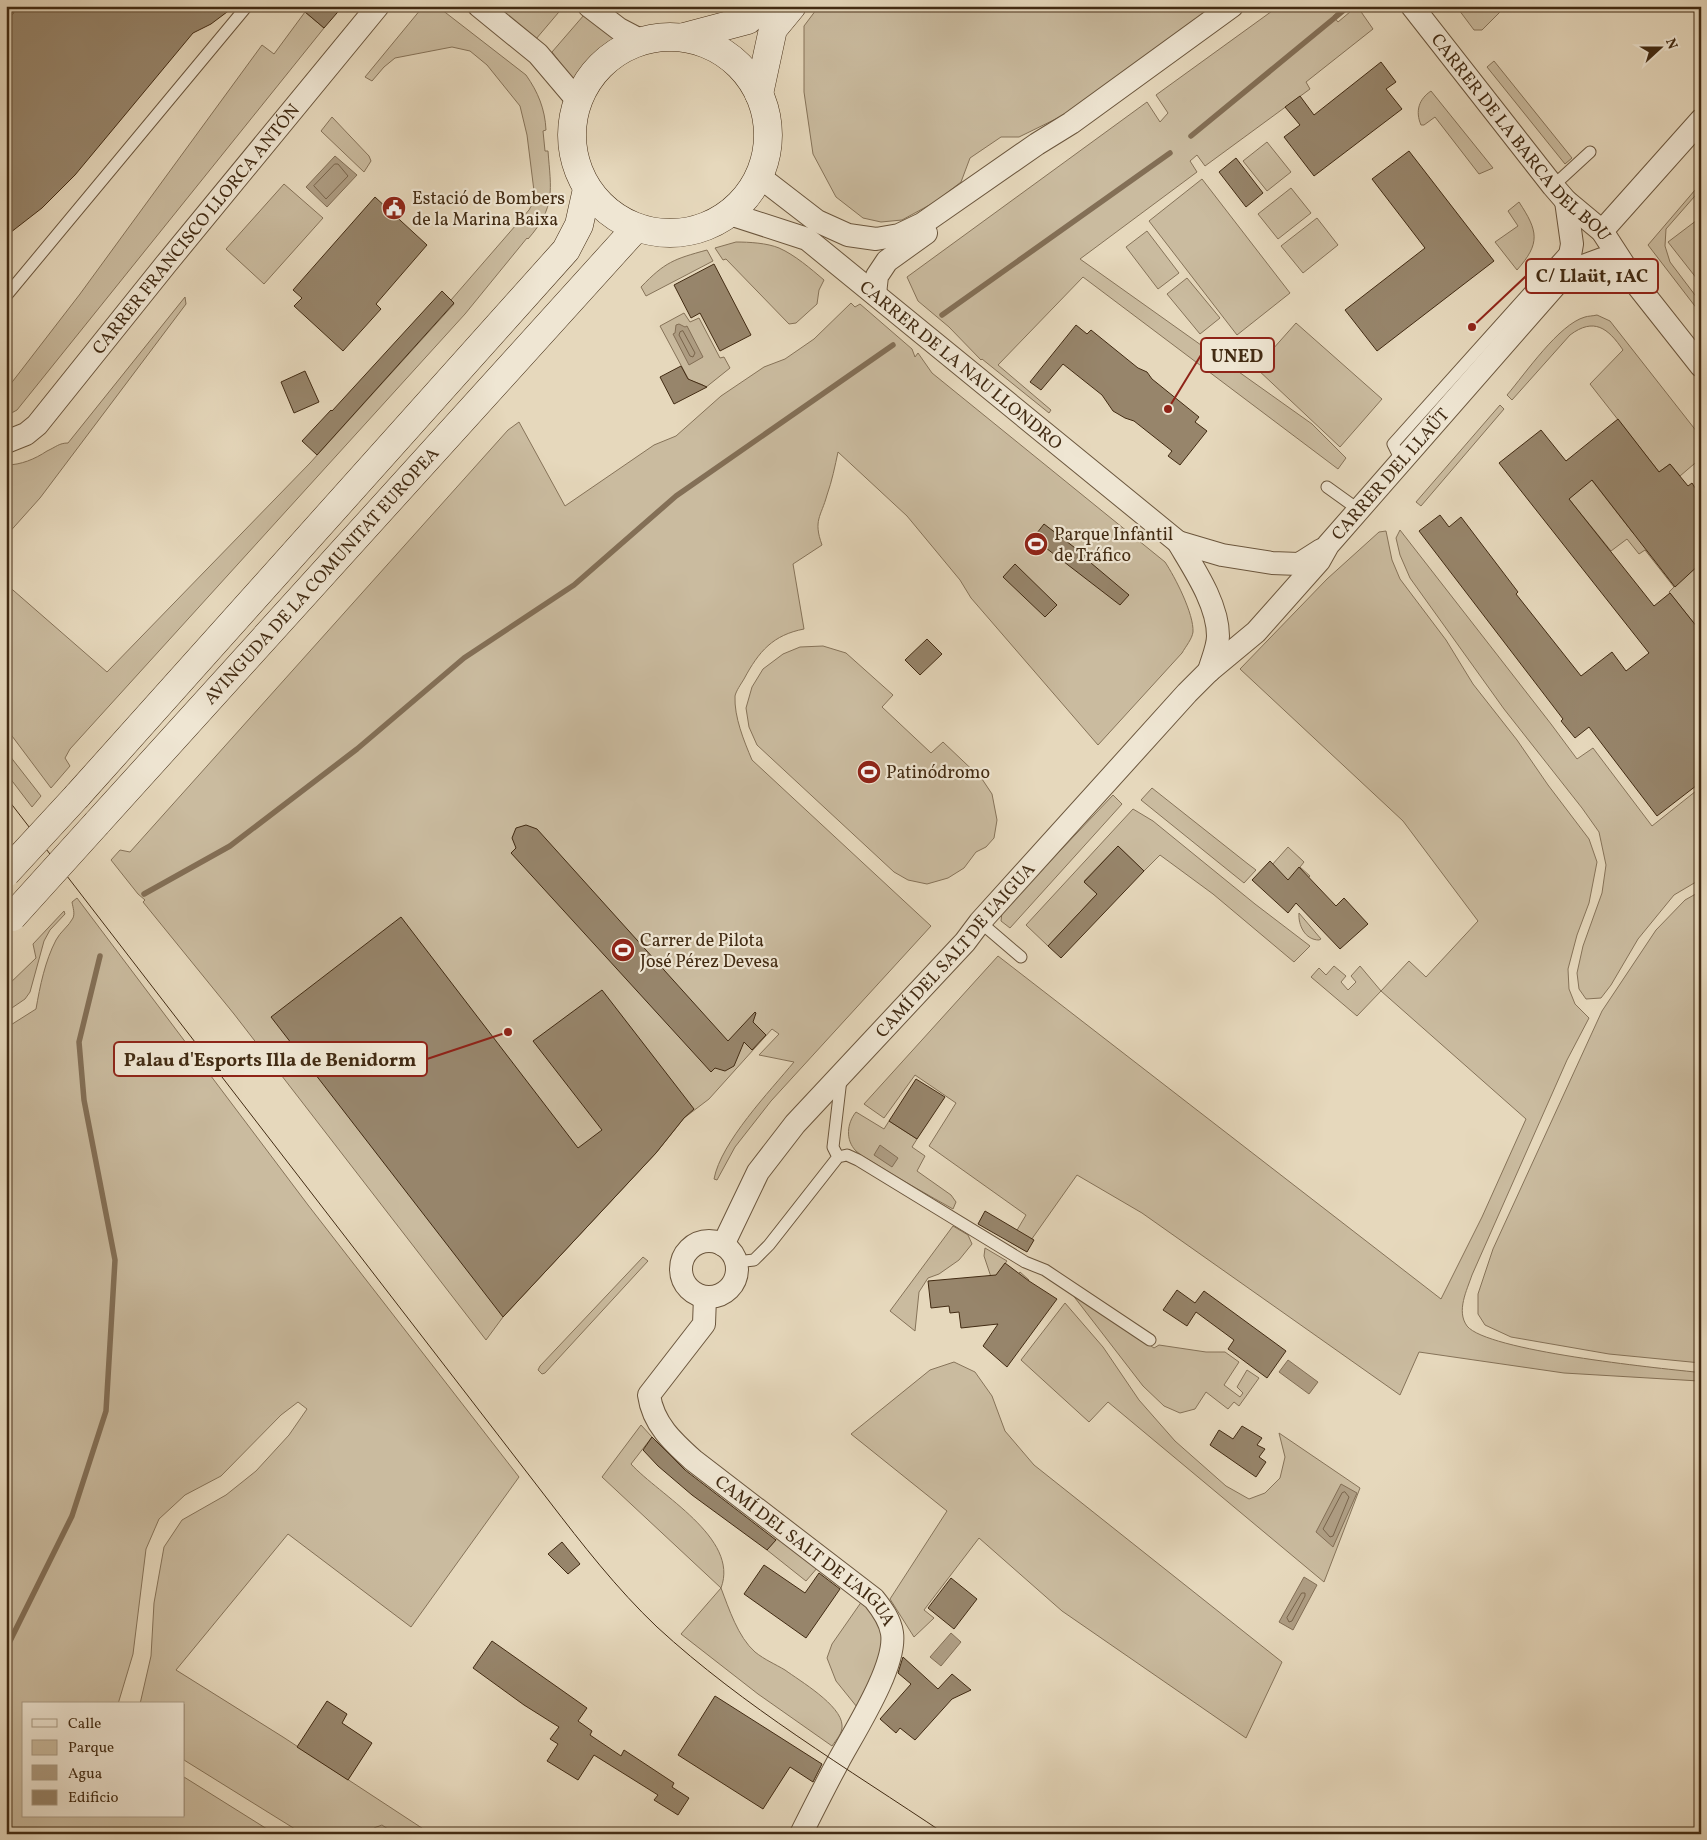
<svg xmlns="http://www.w3.org/2000/svg" width="1707" height="1840" font-family="Vollkorn,serif">
  <rect width="100%" height="100%" fill="#e6d8bc"/>
  <filter id="stains"><feTurbulence type="fractalNoise" baseFrequency=".004" numOctaves="4"/><feColorMatrix values="0 0 0 0 .2 0 0 0 0 .09 0 0 0 0 .02 0 0 0 .5 -.17"/></filter>
  <radialGradient id="worn" r=".72"><stop offset=".6" stop-color="#630" stop-opacity="0"/><stop offset="1" stop-color="#630" stop-opacity=".3"/></radialGradient>
  <!-- green -->
  <path fill="#cabb9f" stroke="#867359" d="M426,6H437L526,75C538,92 545,109 546,130L543,131L545,151H548C551,190 556,207 528,239L527,238L465,314L70,749L65,758L70,766L51,788L6,728V584L107,672L310,463L454,304L451,300L529,210L535,199L527,135L520,106L487,65L470,51L452,47L395,58L384,67L372,81L365,77L421,9Z
    M496,6H564L536,39Z
    M819,6H1214L1068,113L1019,137H1001L970,158L961,182L935,202L902,220L881,222L863,218L836,197L813,154L804,92V26Z
    M1279,6H1344L1333,16L1338,22L1357,6L1373,29L1306,82L1310,89L1205,166L1197,155L1190,161L1197,172L1080,259L1312,424L1346,458L1338,469L1083,277L998,365L1051,410L1049,413L982,359L981,360L949,327L918,301L907,277L1147,102L1160,122L1168,113L1156,95Z
    M1456,6H1506L1482,30H1474Z
    M305,12L324,28L17,410L6,416V390L80,294L262,45L274,54Z
    M584,15L620,39C600,51 589,66 577,85L552,52Z
    M1494,61L1572,158L1565,164L1487,67Z
    M1431,91L1493,168L1479,174L1435,117L1424,125H1421C1415,111 1419,99 1431,91Z
    M332,117L369,156L371,161L364,172L321,131Z
    M1267,142L1291,172L1267,191L1243,161Z
    M1202,179L1290,293L1237,335L1149,221Z
    M1701,183V189L1666,229L1665,246L1670,262L1701,303V314L1648,245Z
    M284,184L323,218L264,284L226,249Z
    M1291,188L1311,213L1278,239L1258,214Z
    M1519,202C1538,231 1541,243 1517,270L1495,242L1518,226L1508,211Z
    M1701,217V284L1668,242Z
    M1317,218L1338,245L1303,273L1281,246Z
    M1147,231L1179,273L1158,289L1126,247Z
    M736,242C749,242 767,243 779,248C795,255 811,269 824,280L819,290L817,304L796,323L789,324L726,259L723,260L715,248Z
    M707,250L713,261L646,296L641,287C665,262 674,259 707,250Z
    M1187,278L1220,318L1200,334L1167,294Z
    M185,297L186,304L40,498L6,536V465C21,465 35,459 47,451C56,447 59,443 68,443Z
    M851,303L855,307L860,304L912,349L915,357L918,353L932,373L1165,562C1175,577 1194,614 1193,632C1192,639 1186,646 1182,653L1098,745L971,598L960,580L907,516L838,452C835,466 832,481 827,495C821,517 813,520 822,545L793,564L804,629C773,635 759,651 744,679C741,684 736,691 735,696C734,717 744,741 752,760L931,926L771,1101L735,1147L717,1180L714,1179C721,1142 770,1091 794,1062L759,1055L779,1034L772,1029L709,1099L684,1118L656,1153L503,1317L486,1340L234,1014L143,902L145,900L138,894L111,860L120,850L130,852L508,430L519,422L565,506L654,445L676,436L721,396L764,367L785,359L814,339Z
    M684,313L690,322L699,318L720,358L724,357L730,368L705,388L703,385L692,381L690,382L660,326Z
    M1597,315L1610,321L1701,437V458L1680,476L1670,464L1659,472L1590,384L1623,350C1608,328 1594,317 1570,335L1512,400L1507,395C1525,374 1559,324 1585,317C1588,316 1593,316 1597,315Z
    M1296,323L1382,399L1340,447L1256,368Z
    M1500,405L1504,409L1421,506L1416,502Z
    M1573,456L1633,533L1659,522L1701,575V632L1669,592L1674,587L1645,550L1639,554L1627,539L1611,551L1569,499L1566,461Z
    M1400,530L1551,724L1577,759L1593,748L1652,826L1701,787V879L1674,895L1638,939L1611,985L1601,998L1586,999L1579,989L1577,973L1583,946L1602,893L1606,865L1599,832L1582,808L1504,709L1410,578L1400,555L1396,538Z
    M1386,531L1392,560L1400,579L1446,640L1473,684L1517,740L1548,785L1589,839L1597,862L1589,903L1577,935L1568,969L1569,989L1575,1004L1589,1018L1567,1060L1472,1275C1467,1290 1456,1311 1467,1326C1487,1351 1657,1368 1695,1372L1699,1375V1381L1564,1373L1419,1352L1400,1395L1142,1213L1077,1175L1024,1250L1010,1242L1026,1215L929,1146L956,1103L915,1075L884,1118L864,1104L998,956L1441,1299L1482,1217L1526,1119L1381,991L1357,1016L1311,977L1319,968L1326,975L1334,966L1346,976L1341,982L1348,990L1356,982L1351,976L1360,966L1381,991L1409,961L1426,977L1478,921L1403,821L1240,669L1327,579L1379,532Z
    M823,646L846,653L893,695L882,707L931,753L943,742L982,779L992,794L997,820L994,838L986,847L976,852L964,868L948,878L927,884L908,880L894,872L757,745L749,727L746,708L752,687L763,669L783,654L800,647Z
    M6,751L41,796L32,807L6,773Z
    M1152,788L1248,864L1256,870L1244,883L1141,800Z
    M1113,795L1122,804L1010,928L1001,921L1002,912Z
    M1133,809L1153,821L1255,904L1310,946L1294,962L1213,894L1160,855L1144,871L1118,846L1084,881L1097,894L1048,946L1026,925Z
    M1288,847L1304,862L1300,867L1310,876L1296,890L1271,866Z
    M1701,891V1363L1609,1354L1511,1337L1485,1325L1478,1314V1294L1493,1249L1602,1011L1656,930L1685,900Z
    M77,898L308,1205L519,1477L411,1627L288,1534L176,1670L283,1737L431,1834H395L382,1825L374,1828L371,1834H303L184,1760V1704H140L151,1656L154,1603L164,1547L182,1520L226,1495L256,1471L289,1435L307,1409L298,1402L281,1415L221,1476L185,1495L159,1519L146,1549L133,1654L118,1704H24V1816H184V1777L275,1834H6V1028L36,1009C40,986 45,961 56,940C60,932 69,926 73,918C75,913 73,908 72,902Z
    M64,911L65,914L50,930L44,941L30,992L25,999L6,1012V987L36,958L33,944Z
    M1299,913L1321,939L1319,940C1305,940 1298,925 1299,913Z
    M856,1112L884,1129L889,1121L917,1139L912,1147L925,1156L917,1171L951,1195L956,1202L953,1209C928,1195 903,1181 879,1166C872,1161 862,1157 856,1151C845,1140 847,1123 856,1112Z
    M953,1226L968,1235L972,1244L959,1260L939,1274L928,1278L919,1292L915,1331L890,1311Z
    M985,1248L1007,1261L994,1278L1007,1288L1020,1272L1029,1280L1004,1316L984,1256Z
    M643,1257L648,1261L545,1373L542,1374L538,1370L540,1366Z
    M1072,1294L1154,1348L1159,1345L1206,1352H1225L1239,1362L1224,1385L1240,1397L1243,1393L1237,1387L1247,1370L1259,1378L1239,1406L1234,1402L1228,1409L1206,1392L1195,1409L1180,1413L1164,1406L1143,1386Z
    M1065,1303L1103,1347L1139,1400L1175,1441L1226,1486L1249,1499L1265,1493L1280,1478L1285,1457L1279,1433L1360,1488L1324,1582L1108,1402L1089,1422L1021,1360Z
    M954,1362L975,1372L992,1396L1005,1431L1034,1465L1282,1662L1246,1738L1062,1611L979,1538L924,1610L934,1618L914,1637L890,1599L947,1511L851,1434L930,1370Z
    M641,1425L652,1437L631,1464C659,1495 740,1538 721,1588C729,1609 738,1637 755,1652C765,1660 775,1664 785,1670C800,1681 841,1705 842,1725C843,1733 836,1740 832,1746L758,1694L681,1634L721,1588L602,1477Z
    M778,1537L818,1567L806,1581L767,1550Z
    M862,1601C901,1633 875,1672 857,1707L836,1681L827,1658L832,1644Z"/>
  <!-- water -->
  <path fill="#ae9d83" stroke="#836f56" d="M335,156L357,175L327,207L306,187Z
    M679,324L685,327L687,326L703,357L689,365L673,334L675,333L676,325Z
    M880,1145L898,1158L892,1167L874,1155Z
    M1288,1360L1318,1382L1309,1394L1279,1372Z
    M1341,1484L1357,1493L1333,1547L1316,1532Z
    M1304,1577L1317,1585L1293,1630L1279,1622Z
    M951,1633L961,1642L941,1666L930,1657Z"/>
  <g fill="none" stroke-linecap="round" stroke-linejoin="round">
    <!-- shore -->
    <path stroke="#78644b" stroke-width="1" d="M335,164H338L348,176L326,199L314,186Z
      M683,331L695,353L693,357L690,356L679,335L680,332Z
      M1345,1492L1349,1497L1333,1536L1330,1537L1323,1529L1342,1493Z
      M1302,1593H1305V1596L1292,1621L1289,1622L1287,1618Z"/>
    <!-- stream -->
    <path stroke="#836f56" stroke-width="5.5" d="M1191,136L1349,6
      M942,315L1170,153
      M144,894L230,846L357,749L464,658L574,585L676,496L893,345
      M6,1649L72,1516L106,1411L115,1260L84,1100L79,1042L100,956"/>
  </g>
  <!-- building -->
  <path fill="#97856b" stroke="#422b13" d="M19,6H235L211,24L193,33L75,175L42,208L6,236V22Z
    M298,6H343L324,28Z
    M1381,62L1396,82L1386,89L1402,109L1314,176L1284,137L1300,125L1285,107L1300,96L1314,115Z
    M1409,151L1494,261L1377,351L1345,310L1425,248L1372,179Z
    M1236,158L1263,193L1246,207L1219,172Z
    M375,197L427,245L376,304L381,309L343,351L294,306L302,298L293,290Z
    M714,264L751,335L720,351L700,313L691,318L674,285Z
    M442,291L454,303L317,455L302,441L331,410L332,411Z
    M1076,325L1087,334L1091,330L1138,368L1147,372L1152,379L1199,417L1195,422L1207,431L1180,465L1168,456L1172,451L1134,421L1125,418L1113,411L1102,395L1063,364L1041,390L1030,382Z
    M681,366L688,379L707,387L674,404L660,377Z
    M305,371L319,402L294,413L281,382Z
    M1618,419L1659,472L1670,464L1688,486L1692,483L1701,497V563L1675,587L1592,480L1569,499L1654,606L1670,593L1701,632V782L1657,816L1589,727L1575,738L1561,721L1563,719L1419,531L1440,515L1449,527L1461,517L1518,592L1516,594L1581,676L1612,652L1626,671L1649,653L1499,463L1541,430L1566,461Z
    M1044,524L1092,561L1091,563L1129,595L1120,605L1033,538Z
    M1015,564L1057,605L1045,617L1003,577Z
    M927,639L942,654L920,675L905,660Z
    M526,825L537,829L728,1041L755,1012L756,1013L753,1022L766,1035L752,1050L744,1042L734,1066L725,1071L715,1068L711,1072L511,853L516,848L512,838L516,828Z
    M1118,846L1144,871L1061,958L1048,946L1097,894L1084,882Z
    M1270,861L1288,880L1299,867L1336,906L1344,898L1368,924L1340,949L1296,903L1288,913L1252,880Z
    M401,917L578,1148L602,1130L533,1041L602,990L694,1109L684,1118L656,1153L503,1317L271,1017Z
    M916,1079L945,1097L917,1139L889,1121Z
    M985,1211L1034,1240L1027,1252L978,1224Z
    M1005,1263L1029,1281L1057,1299L1007,1367L983,1346L998,1324L961,1328L959,1312L950,1313L949,1306L931,1308L928,1281L996,1275Z
    M1177,1290L1195,1303L1204,1291L1286,1351L1267,1378L1228,1349L1234,1340L1196,1312L1187,1326L1163,1310Z
    M1242,1426L1262,1438L1257,1445L1265,1449L1259,1457L1266,1462L1256,1477L1210,1445L1219,1430L1233,1439Z
    M652,1437L685,1470L776,1540L767,1550L692,1495L658,1466L643,1450Z
    M562,1542L580,1564L568,1574L548,1554Z
    M764,1565L805,1593L819,1573L840,1589L806,1638L744,1594Z
    M951,1578L977,1599L954,1629L928,1608Z
    M492,1641L587,1708L578,1721L592,1731L590,1735L621,1756L624,1750L674,1783L672,1787L689,1798L678,1815L654,1800L658,1795L594,1755L578,1780L547,1761L558,1744L550,1739L559,1727L524,1705L473,1668Z
    M903,1657L938,1689L952,1674L971,1690L952,1699L915,1740L900,1728L896,1733L880,1719L911,1684L898,1673Z
    M715,1696L822,1764L813,1782L790,1767L763,1809L678,1755Z
    M327,1701L347,1714L342,1723L372,1743L348,1780L297,1747Z"/>
  <g fill="none" stroke-linecap="round" stroke-linejoin="round">
    <!-- lane casing -->
    <g stroke="#6b563d" stroke-width="13">
      <path id="lane" d="M1553,186L1590,152
        M6,296L247,6
        M1402,462L1393,444L1567,250
        M1327,487L1359,510
        M980,922L1021,957
        M838,1157L833,1147L841,1079
        M736,1262L754,1260L769,1245L838,1157L847,1155L858,1160L1025,1262L1045,1270L1150,1340"/>
    </g>
    <!-- street casing -->
    <g stroke="#6b563d" stroke-width="24">
      <g id="street">
        <path d="M479,6L538,54L577,100"/>
        <path d="M589,6L619,29L640,40"/>
        <path id="s1" d="M1412,6L1553,186L1566,201L1602,231L1637,285L1701,366"/>
        <path d="M760,177L817,221L848,235L876,239L899,235L922,224L1037,144L1071,123L1232,6"/>
        <path id="s2" d="M730,214L807,239L1178,542C1194,569 1218,604 1218,636C1218,647 1212,660 1209,671"/>
        <path d="M1602,231L1701,120"/>
        <path d="M1567,272L1602,259L1619,263L1627,272"/>
        <path d="M875,294L877,276L887,261L926,233"/>
        <path id="s3" d="M6,442L26,434L37,425L166,264L378,6"/>
        <path d="M1178,542L1222,555L1272,563L1299,564L1321,550"/>
        <circle cx="709" cy="1269" r="28"/>
        <path id="s4" d="M723,1245L758,1172L795,1124L965,942L980,922L1187,693L1209,671L1256,632L1319,561L1328,545L1567,272L1572,244L1566,201"/>
        <path id="s5" d="M705,1297L704,1324L649,1395C653,1424 673,1442 693,1460L874,1599C882,1609 890,1620 892,1633C897,1666 854,1732 838,1762C825,1786 813,1810 801,1834"/>
      </g>
    </g>
    <!-- secondary casing -->
    <g stroke="#422b13" stroke-width="29">
      <g id="secondary">
        <circle cx="670" cy="135" r="98"/>
        <path d="M684,37L748,20L760,6"/>
        <path d="M759,94L773,29L792,6"/>
        <path d="M77,796L566,250L579,225L587,189"/>
        <path id="s6" d="M97,823L636,228"/>
      </g>
    </g>
    <!-- lane -->
    <use href="#lane" stroke="#efe6d3" stroke-width="11"/>
    <!-- street -->
    <use href="#street" stroke="#efe6d3" stroke-width="22"/>
    <!-- secondary -->
    <use href="#secondary" stroke="#efe6d3" stroke-width="28"/>
    <!-- tram -->
    <path stroke="#422b13" stroke-width="1" d="M6,797L549,1501C582,1544 617,1589 657,1627C744,1707 847,1768 945,1834"/>
    <!-- secondary-bridge casing -->
    <g stroke="#422b13" stroke-width="29" stroke-linecap="butt">
      <path id="secondary-bridge" d="M6,873L77,796
        M12,917L97,823"/>
    </g>
    <!-- secondary-bridge -->
    <use href="#secondary-bridge" stroke="#efe6d3" stroke-width="28"/>
  </g>
  <!-- icons -->
  <defs>
    <g id="civic-disc" transform="scale(1.25)"><circle r="9.5" fill="#8f2418" stroke="#efe6d3"/><path d="M-.6-6.5H3V-4.5H.6V-3L4-1V1h2V6H-6V1h2V-1L-.6-3ZM-1.2 2.5V6h2.4V2.5Z" fill="#fff"/></g>
    <g id="stadium-disc" transform="scale(1.25)"><circle r="9.5" fill="#8f2418" stroke="#efe6d3"/><path d="M0-5a6.5 5 0 1 0 0 10a6.5 5 0 1 0 0-10ZM-3.5-1.8h7v3.6h-7Z" fill="#fff"/></g>
  </defs>
  <g fill-rule="evenodd">
    <use href="#civic-disc" x="394" y="208"/>
    <use href="#stadium-disc" x="1036" y="544"/>
    <use href="#stadium-disc" x="869" y="772"/>
    <use href="#stadium-disc" x="623" y="950"/>
  </g>
  <g text-anchor="middle" stroke-width="4.5" stroke-linejoin="round" paint-order="stroke">
    <!-- street labels -->
    <g font-size="18" fill="#422b13" stroke="#efe6d3">
      <text dy="6" stroke="none"><textPath href="#s1" startOffset="171">CARRER DE LA BARCA DEL BOU</textPath></text>
      <text dy="6" stroke="none"><textPath href="#s3" startOffset="288">CARRER FRANCISCO LLORCA ANTÓN</textPath></text>
      <text dy="6" stroke="none"><textPath href="#s2" startOffset="280">CARRER DE LA NAU LLONDRO</textPath></text>
      <text dy="6" stroke="none"><textPath href="#s4" startOffset="1024">CARRER DEL LLAÜT</textPath></text>
      <text dy="6" stroke="none"><textPath href="#s6" startOffset="334">AVINGUDA DE LA COMUNITAT EUROPEA</textPath></text>
      <text dy="6" stroke="none"><textPath href="#s4" startOffset="378">CAMÍ DEL SALT DE L'AIGUA</textPath></text>
      <text dy="6" stroke="none"><textPath href="#s5" startOffset="342">CAMÍ DEL SALT DE L'AIGUA</textPath></text>
    </g>
    <!-- poi labels -->
    <g font-size="18" fill="#422b13" stroke="#efe6d3" text-anchor="start">
      <text x="412" y="204">Estació de Bombers<tspan x="412" dy="21">de la Marina Baixa</tspan></text>
      <text x="1054" y="540">Parque Infantil<tspan x="1054" dy="21">de Tráfico</tspan></text>
      <text x="886" y="778">Patinódromo</text>
      <text x="640" y="946">Carrer de Pilota<tspan x="640" dy="21">José Pérez Devesa</tspan></text>
    </g>
  </g>
  <!-- callouts -->
  <path fill="none" stroke="#8f2418" stroke-width="2" d="M1472 327L1526 276M1168 409L1201 355M508 1032L427 1059"/>
  <g fill="#8f2418" stroke="#efe6d3" stroke-width="2">
    <circle cx="1472" cy="327" r="5"/>
    <circle cx="1168" cy="409" r="5"/>
    <circle cx="508" cy="1032" r="5"/>
  </g>
  <g fill="#efe6d3" stroke="#8f2418" stroke-width="2">
    <rect x="1526" y="259" width="132" height="34" rx="5"/>
    <rect x="1201" y="338" width="73" height="34" rx="5"/>
    <rect x="114" y="1042" width="313" height="34" rx="5"/>
  </g>
  <g font-size="19" text-anchor="middle" font-weight="bold" fill="#422b13">
    <text x="1592" y="282">C/ Llaüt, 1AC</text>
    <text x="1237" y="362">UNED</text>
    <text x="270" y="1066">Palau d'Esports Illa de Benidorm</text>
  </g>
  <!-- margin -->
  <rect width="1707" height="1840" fill="none" stroke="#e6d8bc" stroke-width="25"/>
  <rect x="8" y="8" width="1692" height="1825" fill="none" stroke="#422b13" stroke-width="2.5"/>
  <rect x="12" y="12" width="1682" height="1815" fill="none" stroke="#422b13"/>
  <!-- legend -->
  <rect x="22" y="1702" width="162" height="115" fill="#efe6d3" stroke="#aa9b86"/>
  <rect x="32" y="1719" width="25" height="8" fill="#efe6d3" stroke="#aa9b86"/>
  <text x="68" y="1728" font-size="15" fill="#422b13">Calle</text>
  <rect x="32" y="1740" width="25" height="15" fill="#cabb9f" stroke="#aa9b86"/>
  <text x="68" y="1752" font-size="15" fill="#422b13">Parque</text>
  <rect x="32" y="1765" width="25" height="15" fill="#ae9d83" stroke="#aa9b86"/>
  <text x="68" y="1778" font-size="15" fill="#422b13">Agua</text>
  <rect x="32" y="1790" width="25" height="15" fill="#97856b" stroke="#aa9b86"/>
  <text x="68" y="1802" font-size="15" fill="#422b13">Edificio</text>
  <!-- north arrow -->
  <g transform="translate(1660 48) rotate(69)" stroke="#efe6d3" stroke-width="4" paint-order="stroke">
  <path d="M0-4L9 19L0 12L-9 19Z" fill="#422b13"/>
  <text y="-8" font-size="14" font-weight="bold" text-anchor="middle" fill="#422b13">N</text>
  </g>
  <rect width="100%" height="100%" filter="url(#stains)"/>
  <rect width="100%" height="100%" fill="url(#worn)"/>
</svg>
